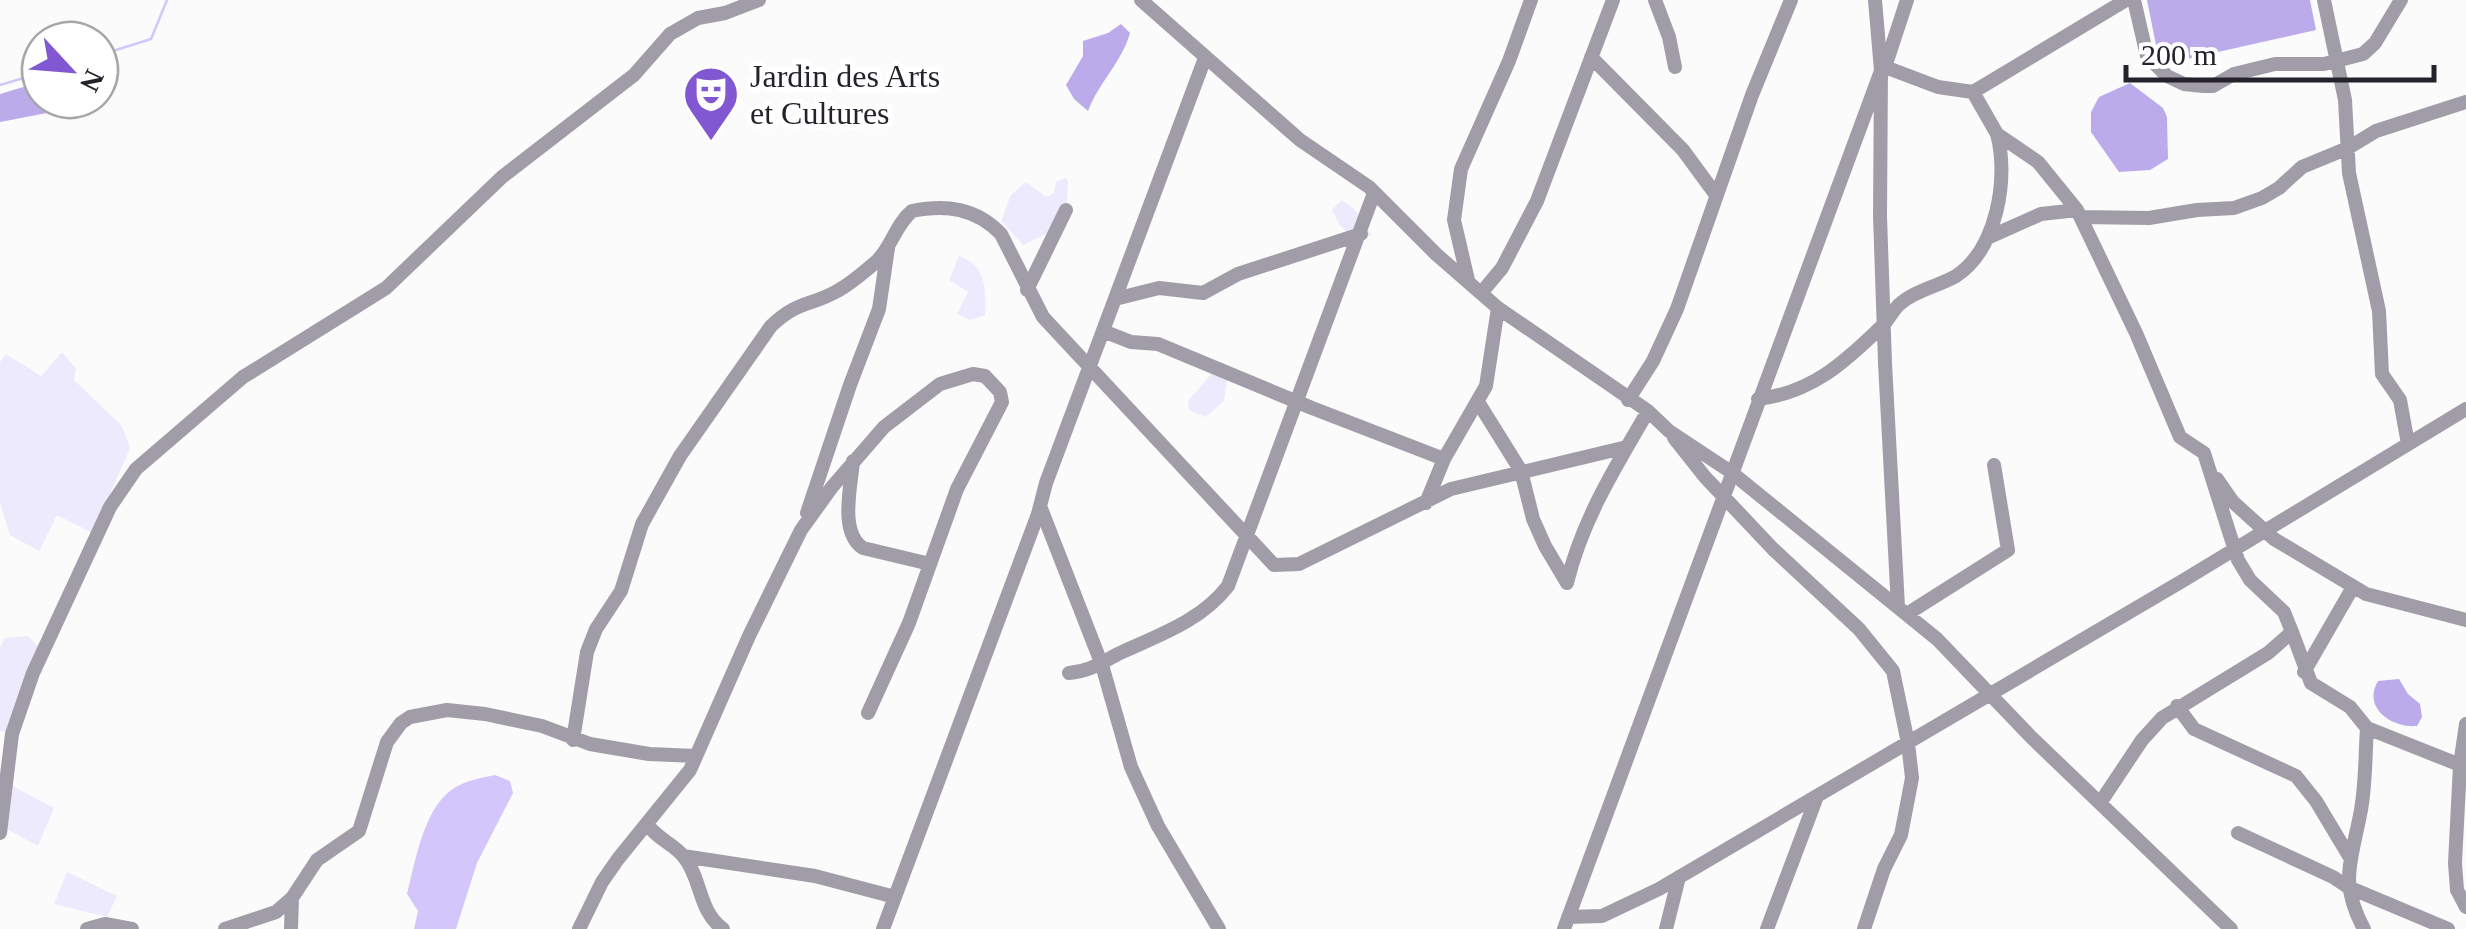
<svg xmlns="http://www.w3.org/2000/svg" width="2466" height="929" font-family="'Times New Roman',serif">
  <rect width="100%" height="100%" fill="#fbfbfb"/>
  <!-- green -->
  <path fill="#eeeafd" d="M1065,178L1068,181L1067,202L1048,233L1023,245L1001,221L1011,195L1026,182L1046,197L1054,193L1056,182Z
    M1342,200L1354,209L1372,235L1357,242L1340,225L1332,210Z
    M959,256C988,267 985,288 985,315L970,320L957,314L968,292L949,280Z
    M62,352L76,369L74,380L122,426L130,448L93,533L57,515L39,551L10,535L0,503V362L6,354L41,376Z
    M1214,371L1227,378L1224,401L1206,417L1189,410L1188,401Z
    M28,636L40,648L13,733L0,731V647L5,638Z
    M11,785L54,808L38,846L5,828Z
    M67,872L117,896L107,917L54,904Z"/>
  <!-- forest -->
  <path fill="#bbabeb" d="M2147,0H2310L2316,30L2160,65Z
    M1121,24L1130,33C1122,62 1099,82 1088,111L1074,99L1066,85L1083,56V41L1108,33Z
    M100,75H111L98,110L47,113L0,122V94L40,82V100H100Z
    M2130,83L2163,108L2167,117L2168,159L2150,170L2119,172L2091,132V112L2099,97Z
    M2399,679L2408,694L2420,704L2422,717L2417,726C2392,728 2362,708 2378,681Z"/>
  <!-- water -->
  <path fill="#d3c6fa" d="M495,775L510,781L513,793L477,863L456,929H414L418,911L407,894C415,863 423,812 450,791C463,781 480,778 495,775Z"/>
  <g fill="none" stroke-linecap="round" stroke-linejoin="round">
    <!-- stream -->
    <path stroke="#d3c6fa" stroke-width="2.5" d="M100,55L151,39L167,0
      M0,85L40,73"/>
    <!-- minor -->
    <path stroke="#a09da8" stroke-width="14" d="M1141,0L1300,140L1369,187L1437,255L1498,308L1648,411L1669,431L1731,472L1937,639L2031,737L2231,929
      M1655,0L1669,37L1675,67
      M1875,0L1881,71L1880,216L1885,363L1898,607
      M2134,0L2147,56L2167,76L2184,84L2203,86H2213L2234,74L2275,64H2324L2363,54L2375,43L2401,0
      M2324,0L2345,100L2349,173L2379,311L2382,374L2400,400L2408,444
      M1591,57L1683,150L1716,195
      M1885,67L1907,0
      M1973,92L1997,134L2038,162L2077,210L2136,333L2180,437L2204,453L2238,560L2250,580L2284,612L2292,632L2268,653L2162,718L2142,740L2100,803
      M2081,217L2149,218L2197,210L2234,208L2262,198L2279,188L2302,167L2348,148L2376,131L2466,102
      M1987,238L2041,214L2077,210
      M1468,280L1454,220L1461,169L1509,61L1531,0
      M1027,290L1066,210
      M1482,292L1502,268L1537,201L1613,0
      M1115,299L1159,288L1203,293L1238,274L1361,234
      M1103,331L1131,342L1158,344L1312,408L1444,459
      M1758,399C1811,393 1844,363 1881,327C1889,320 1893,309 1901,303C1916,290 1939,286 1956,276C1997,249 2009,178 1997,134
      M1628,400L1653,361L1677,309L1752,95L1791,0
      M1478,402L1521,471L1533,519L1545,546L1567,583
      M1674,438L1705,477L1773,549L1859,629L1893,671L1908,743L1912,778L1901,835L1884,869L1864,929
      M853,461C851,487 839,532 863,548L930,564
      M2217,479L2233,502L2274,539L2366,594L2466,620
      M1426,503L1444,459L1486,386L1498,308
      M1040,506L1102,665L1131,767L1158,826L1219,929
      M807,513L850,385L879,309L888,248
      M1567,583C1582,520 1616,466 1648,411
      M1907,614L2008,550L1994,465
      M2292,632L2311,683L2350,707L2367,728L2460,765
      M2304,672L2353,587
      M1069,673C1091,671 1102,662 1120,653C1159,635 1201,621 1228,586L1374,193
      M2177,706L2194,729L2296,776L2316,801L2349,856
      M2466,724L2460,765L2455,863L2457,890L2466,907
      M573,740L587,652L596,629L621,591L642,524L680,456L771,326C800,299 810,307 839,290C852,283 865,271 876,262C892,247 895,225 912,211C946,204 976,208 1001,234L1043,317L1274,565L1299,564L1451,489L1627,447
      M647,824C657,839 674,844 684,857C702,879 698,911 723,929
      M0,833L12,734L33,673L110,507L136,469L243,377L386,288L502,177L634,75L670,34L698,18L725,13L759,0
      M2238,833L2333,877L2348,887L2448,929
      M683,856L815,876L895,897
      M1568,917L1602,916L1659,889L2184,580L2466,409
      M87,929L105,924L132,929
      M225,929L276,912L292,898L317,860L359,831L387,742L401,723L410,717L447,710L485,714L542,726L590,744L649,754L696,756
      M291,929L292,898
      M579,929L602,882L618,859L690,770L749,636L801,530L832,487L884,427L940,384L973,374L985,376L1000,392L1002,402L957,489L909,623L868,713
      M883,929L1038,514L1046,483L1205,58
      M1564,929L1881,71L1885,67L1938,87L1973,92L2126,0
      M1666,929L1679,877
      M1767,929L1816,799
      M2364,929C2339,883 2351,862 2360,815C2366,787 2365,757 2367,728"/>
  </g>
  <!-- icons -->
  <defs>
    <g id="theatre-pin" transform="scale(2.875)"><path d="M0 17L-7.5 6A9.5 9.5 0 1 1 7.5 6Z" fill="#8158d1" stroke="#fff"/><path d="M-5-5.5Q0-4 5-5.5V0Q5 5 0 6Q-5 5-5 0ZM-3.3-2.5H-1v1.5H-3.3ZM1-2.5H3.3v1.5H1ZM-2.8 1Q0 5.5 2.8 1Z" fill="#fff"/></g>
  </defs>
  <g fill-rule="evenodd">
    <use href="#theatre-pin" x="711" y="94"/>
  </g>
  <g text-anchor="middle" stroke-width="10" stroke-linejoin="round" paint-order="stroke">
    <!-- poi labels -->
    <g font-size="32" fill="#24222a" stroke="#fff" text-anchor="start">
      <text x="750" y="87">Jardin des Arts<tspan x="750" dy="37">et Cultures</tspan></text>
    </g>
  </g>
  <!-- north arrow -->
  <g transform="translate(70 70) rotate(116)"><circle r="48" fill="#ffffff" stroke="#a7a7aa" stroke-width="2.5"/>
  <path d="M0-8L18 38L0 25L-18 38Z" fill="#8158d1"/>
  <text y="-15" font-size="28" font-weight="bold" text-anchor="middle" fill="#24222a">N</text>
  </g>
  <!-- scale -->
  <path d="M2126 65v15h308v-15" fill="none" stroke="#24222a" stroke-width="5"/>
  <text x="2141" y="65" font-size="30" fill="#24222a" stroke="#ffffff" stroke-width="8" paint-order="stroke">200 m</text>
</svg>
